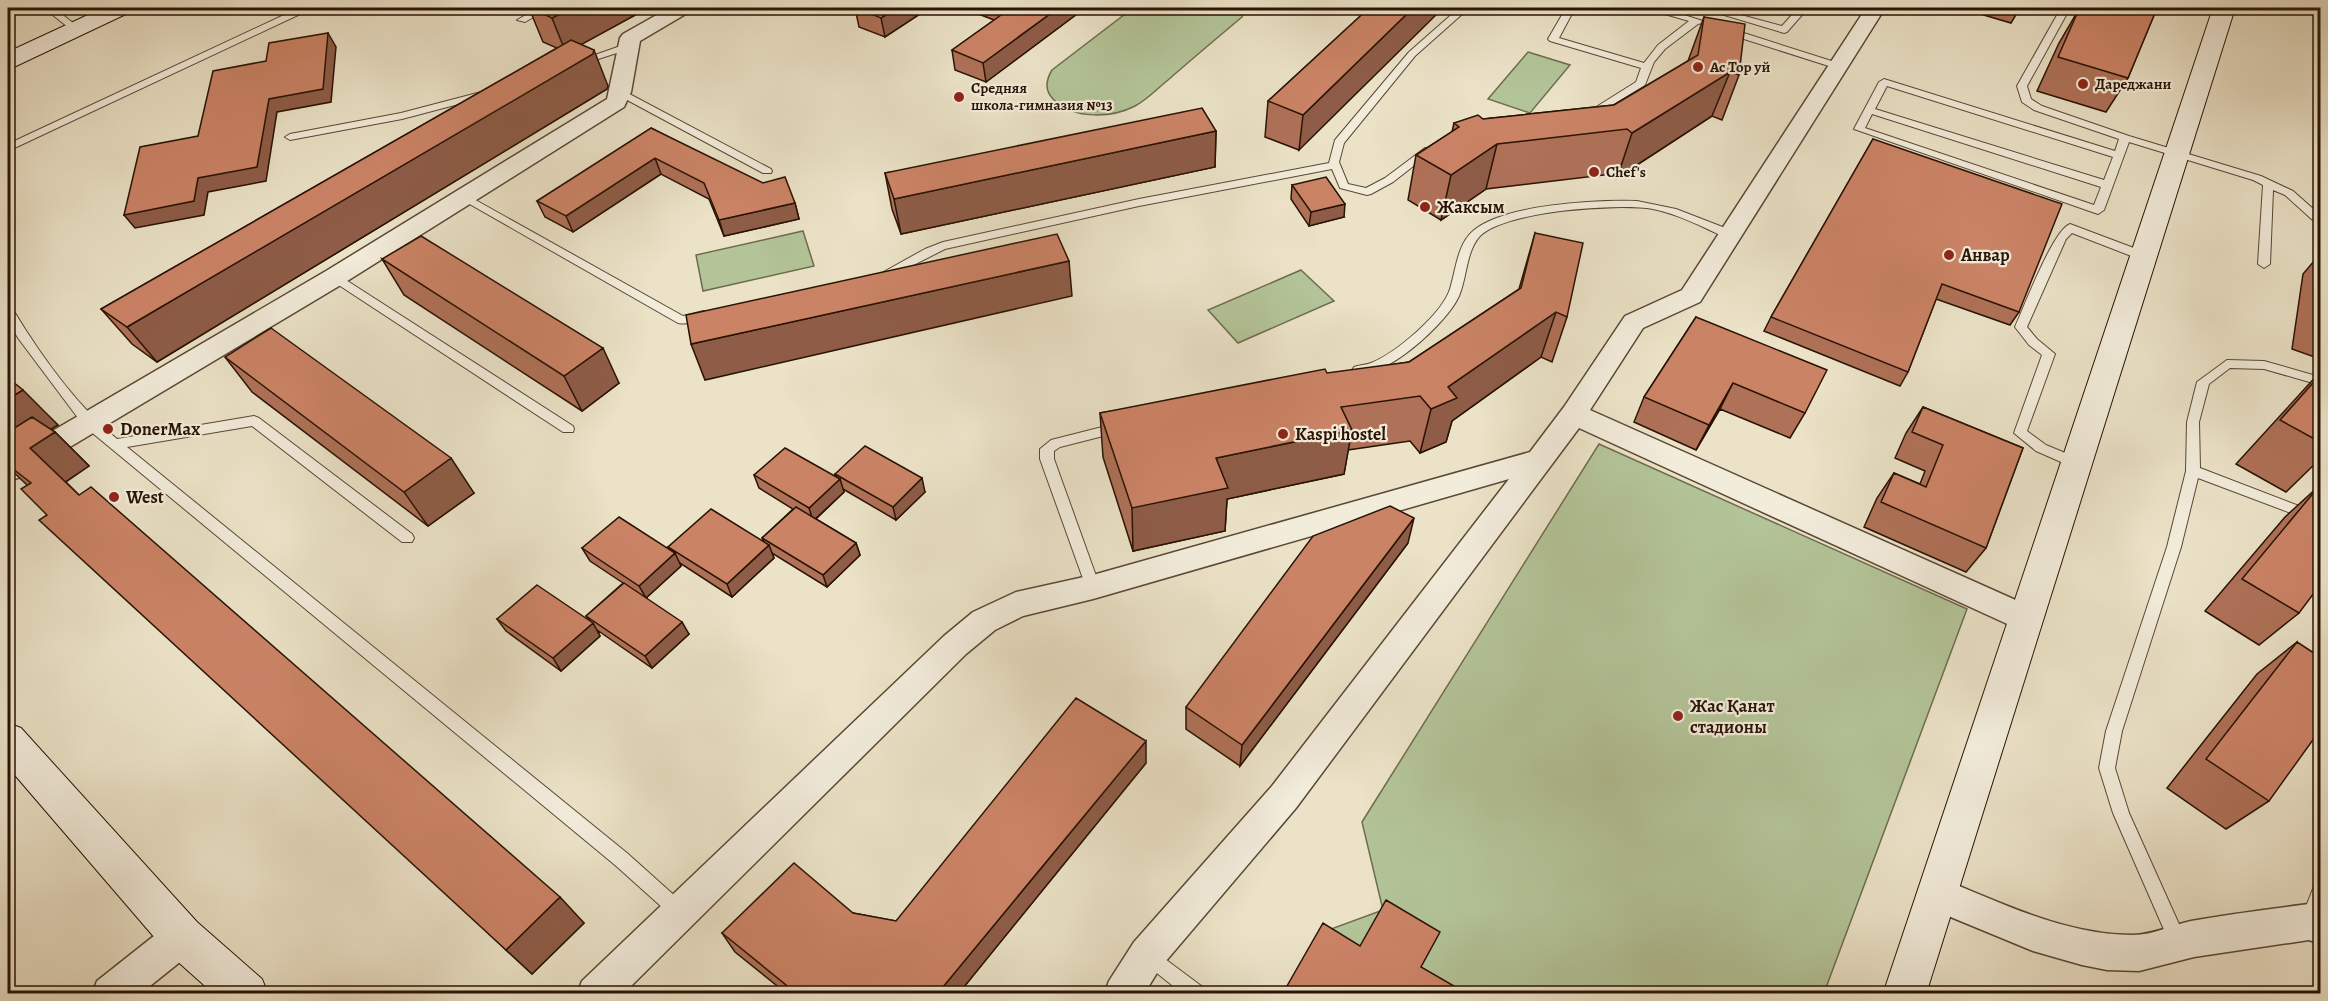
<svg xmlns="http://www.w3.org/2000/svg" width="2328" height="1001" font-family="Alegreya,serif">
  <rect width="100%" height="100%" fill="#ebe2c7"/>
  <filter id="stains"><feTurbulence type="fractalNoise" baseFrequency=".00333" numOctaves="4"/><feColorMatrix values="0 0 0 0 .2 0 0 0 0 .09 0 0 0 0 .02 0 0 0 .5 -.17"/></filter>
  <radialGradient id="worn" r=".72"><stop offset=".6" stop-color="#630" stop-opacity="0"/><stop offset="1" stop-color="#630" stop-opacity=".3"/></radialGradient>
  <!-- green -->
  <path fill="#b3c498" stroke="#6e6c4e" stroke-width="1.5" d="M1133,8H1244L1242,17C1217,38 1192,59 1168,80C1158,88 1147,100 1135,106C1112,118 1073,120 1053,99C1044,90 1046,80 1052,70Z
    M1528,52L1570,65L1530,113L1488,99Z
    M803,231L814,266L703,291L696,255Z
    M1301,270L1334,301L1238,343L1208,310Z
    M1599,444L1967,609L1824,993L1286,994L1320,933L1383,910L1362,822Z"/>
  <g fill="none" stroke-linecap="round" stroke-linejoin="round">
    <!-- lane casing -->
    <g stroke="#5a4735" stroke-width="2">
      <path id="lane" d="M44,8H54L82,30L74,32Z
        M299,8H313L8,151V144Z
        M538,8H549L525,22L517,20Z
        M1459,8H1469L1415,56L1344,143L1339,162L1348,184L1366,188L1385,178L1425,148H1433L1434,150L1393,182L1371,194L1367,195L1340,188L1332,169L1139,206L945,249L890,277H882L880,274L925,249L943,242L1139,199L1329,163L1335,140L1409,52Z
        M1566,8H1575L1559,38L1644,63L1658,45L1689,21L1651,10L1650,8H1662L1706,22L1698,24L1665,49L1654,62L1645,85L1589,119L1585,118V114L1636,82L1641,68L1550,41L1548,39Z
        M1701,8H1715L1782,26L1798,8H1808L1787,32L1784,33Z
        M2061,8H2070L2027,86L2031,99L2042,106L2129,136L2261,176L2293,191L2320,215V223H2316L2285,195L2273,190L2270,264L2264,268L2258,264L2263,185L2253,180L2129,142L2104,210L2098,214L1854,129L1879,82L1884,79L2115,151L2119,139L2034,110L2022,102L2017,86ZM1887,86L2113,157L2104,180L1875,109ZM1872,114L2101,187L2094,205L1865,128Z
        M2201,8H2215L2227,12L2222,15Z
        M1728,28L1841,64L1843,66L1835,68L1725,33L1723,31Z
        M629,43L634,46L632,48L580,65L575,62Z
        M620,89L771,169L772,171L771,173H763L616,94L615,92Z
        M485,91L489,92V96L402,119L290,140L285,137L290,134L401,113Z
        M463,193L683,316L704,311L710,315C704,321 687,325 678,323L459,198V194Z
        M1637,201L1676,209L1733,231L1735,234L1733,237H1725C1702,227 1678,214 1653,209C1617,203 1506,211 1480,236C1466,251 1467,278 1459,296C1448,322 1383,382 1354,373L1352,370L1354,367C1359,365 1366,365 1371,363C1396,353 1442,314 1450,289C1456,270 1457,245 1473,231C1504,204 1597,200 1637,201Z
        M2070,224L2147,253L2149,256L2143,260L2139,259L2072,233L2066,239L2027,327L2037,339L2055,354L2027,431L2046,445L2082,460L2084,464L2082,468L2077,469L2036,451L2014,433L2042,355L2029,345L2015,327C2024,307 2053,230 2070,224Z
        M335,273L573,426L574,429L573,432H563L331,280L329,277L331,274Z
        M8,307L12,308C39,353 77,406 117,439L254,416L259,418L412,534L414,538L412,542H402L252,426L127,447L627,853L685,905L687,911L685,917L679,919L673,917L615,865L84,426L18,338L8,320Z
        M2227,360L2264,361L2320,377V385L2264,369L2230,368L2209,384L2199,422L2200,468L2320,514V524L2198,478L2181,547L2122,731L2115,768L2129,813L2187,942L2184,948L2178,951L2172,948L2113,813L2099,768L2106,731L2167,547L2186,471L2187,422L2197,382Z
        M1118,423L1124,428L1123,431L1060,447L1054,451V459L1100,587L1098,591L1093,593L1088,591L1086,587L1040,459V449L1051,440Z
        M2320,884V914L2315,928L2309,930L2303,928L2300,922L2314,886Z
        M1149,947L1204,988L1207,994H1183L1143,962L1140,956L1143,950Z"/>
    </g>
    <!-- street casing -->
    <g stroke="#5a4735" stroke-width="3">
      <path id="street" d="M669,8H692L689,12L640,41L631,92L624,107L344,283L18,478L8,480V457L326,271L607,99L620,38L623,34Z
        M1866,8H1885L1700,302L1643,328L1590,410L2038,610L2042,619L2038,628L2027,632L2016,628L1579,428L1296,808L1160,968L1144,994H1104L1109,981L1134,942L1272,786L1509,479L1093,599L1023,616L995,630L966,654L623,994H577L582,981L944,636L973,612L1016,592L1093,575L1530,452L1564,407L1625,316L1682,290Z
        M1937,877C2000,902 2064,935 2133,935C2153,935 2172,925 2191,921C2230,914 2270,909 2309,904L2320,908V944L2309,940L2194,957L2139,971L2107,970L2082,965L2033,951L1924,906L1919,894L1924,882Z
        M182,919L195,924L200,937L195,950L140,994H92L97,981L169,924Z"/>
    </g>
    <!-- secondary casing -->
    <g stroke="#291304" stroke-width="2">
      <path id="secondary" d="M103,8H131L128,13L16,66L8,68V52Z
        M2213,8H2235L1926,994H1883Z
        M8,723L21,728L197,922L262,979L268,994H214L167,952L8,767Z"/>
    </g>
    <!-- lane -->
    <use href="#lane" fill="#f2ecdb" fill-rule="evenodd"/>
    <!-- street -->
    <use href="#street" fill="#f2ecdb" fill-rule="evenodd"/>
    <!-- secondary -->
    <use href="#secondary" fill="#f2ecdb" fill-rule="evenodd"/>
  </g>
  <!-- wall -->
  <path fill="#af7158" stroke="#291304" stroke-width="1.5" d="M529,8H648L581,44L608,86L607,89L157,362L132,344L101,309L557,48L543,42Z
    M855,8H929L885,37L859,27Z
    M963,8H1085L986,82L955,70L952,50L994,20Z
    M1369,8L1299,150L1265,137L1268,101Z
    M1960,8H2020L2011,23Z
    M2086,8H2157L2128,78L2106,112L2037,91L2059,43L2079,9L2084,11Z
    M1704,17L1739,75L1722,120L1712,116L1617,178L1612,174L1486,189L1441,220L1408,200L1416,155L1452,132L1454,123L1483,119L1614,105L1688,61Z
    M2320,117V132H2318Z
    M651,128L795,203L799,219L724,236L709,199L661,174L573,232L545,217L537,201Z
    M1216,131L1215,167L901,234L892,209L885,173Z
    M1873,139L2019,312L2010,325L1936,299L1908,372L1900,386L1764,331L1771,317Z
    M1292,185L1344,217L1309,226L1291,199Z
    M1535,233L1567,317L1552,362L1541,357L1452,421L1446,442L1420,453L1410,441L1348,450L1344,474L1227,499L1225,531L1133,551L1103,457L1100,413L1409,362L1519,289Z
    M2320,254V359L2292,349L2303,274Z
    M382,259L619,383L582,411L404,295Z
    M1696,317L1805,413L1790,438L1720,409L1696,450L1634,422L1644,397Z
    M225,357L474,493L428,526L252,392Z
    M2320,372V459L2286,492L2236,464Z
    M8,378L58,425L51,429L55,432L89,466L66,482L79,495L584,923L532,974L506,950L47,515L27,485L8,467Z
    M1923,407L2023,448L1986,548L1966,572L1864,527L1877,498L1894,473L1920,484L1925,471L1895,458L1906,433Z
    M835,474L925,492L896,520L843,489L844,492L816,519L856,543L860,555L827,587L772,553L774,558L732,597L680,563L681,566L646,598L689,634L652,668L597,630L600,636L561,671L506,631L497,619L590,621L586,616L623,583L590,561L582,548L670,550L668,547L764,542L762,538L793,509L759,488L754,475L836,477Z
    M2320,485L2299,613L2259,645L2205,611L2285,517Z
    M1408,543L1240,766L1186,729V707Z
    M2297,642L2269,801L2226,829L2167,788L2257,674Z
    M1146,763L959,993H786L735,952L722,933L853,913L896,921Z"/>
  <!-- shaded-wall -->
  <path fill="#8e5c47" stroke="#291304" stroke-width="1.5" d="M572,8H648L566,53L552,18Z
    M897,8H929L885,37L881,18Z
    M1058,8H1085L986,82L983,63Z
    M1413,8H1443L1299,150L1303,115Z
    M328,33L336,47L331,102L277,112L266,181L208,192L204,215L135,228L124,215L198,178L269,99Z
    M594,50L608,86L607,89L157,362L127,327Z
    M1730,72L1712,116L1617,178L1632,133Z
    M1216,131L1215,167L901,234L894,199Z
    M1497,144L1486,189L1441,220L1451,175Z
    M655,158L661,174L573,232L566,216Z
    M795,203L799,219L724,236L719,220Z
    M1345,204L1344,217L1309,226L1311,212Z
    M1069,261L1072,296L705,380L691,344Z
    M1556,312L1541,357L1452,421L1446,442L1420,453L1431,409L1448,387Z
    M603,348L619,383L582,411L564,376Z
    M1733,383L1720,409L1696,450L1709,425Z
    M23,390L58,425L15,450L8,444V399Z
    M1352,430L1344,474L1227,499L1225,531L1133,551L1132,508L1216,458Z
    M55,432L89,466L65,482L30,448Z
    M451,458L474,493L428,526L404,492Z
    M922,478L925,492L896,520L893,507Z
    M840,479L844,492L813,521L809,508Z
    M1414,518L1408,543L1240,766L1242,745Z
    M856,543L860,555L827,587L823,575Z
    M769,545L774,558L732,597L727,584Z
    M675,553L681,566L646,598L639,586Z
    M682,622L689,634L652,668L645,656Z
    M593,623L600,636L561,671L553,658Z
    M1146,741V763L959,993H938Z
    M560,897L584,923L532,974L506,950Z"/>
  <!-- building -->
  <path fill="#cb8366" stroke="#291304" stroke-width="1.5" d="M530,8H572L552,18Z
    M856,8H897L881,18Z
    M1011,8H1058L983,63L952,50Z
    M1369,8H1413L1303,115L1268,101Z
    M2090,8H2157L2128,78L2058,57L2079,9L2088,12Z
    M1704,17L1745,24L1739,75L1730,72L1632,133L1627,129L1497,144L1451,175L1416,155L1459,127L1454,123L1478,115L1483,119L1614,105L1698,55Z
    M328,33L323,89L269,99L257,167L198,178L194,201L124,215L140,147L198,136L213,71L266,61L269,43Z
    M571,40L594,50L593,54L127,327L101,309Z
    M1202,108L1216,131L894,199L885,173Z
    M651,128L763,183L785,177L795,203L719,220L704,183L655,158L566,216L537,201Z
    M1873,139L2062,204L2019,312L1942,284L1908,372L1771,317Z
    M1326,177L1345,204L1311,212L1292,185Z
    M1535,233L1583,243L1567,317L1556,312L1448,387L1457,398L1431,409L1420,396L1341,407L1352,430L1216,458L1228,488L1132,508L1100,413L1325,369L1327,373L1409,362L1521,288Z
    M1057,234L1069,261L691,344L686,315Z
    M421,236L603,348L564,376L382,259Z
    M1696,317L1827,370L1805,413L1733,383L1709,425L1644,397Z
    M271,328L451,458L404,492L225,357Z
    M2320,375V442L2280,420Z
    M8,378L23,390L8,399Z
    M1923,407L2023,448L1986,548L1881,502L1894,473L1926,487L1943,445L1912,432Z
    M32,417L55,432L30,448L79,495L91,487L560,897L506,950L39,520L47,515L21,489L31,483L8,465V451L13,447L8,444V432Z
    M865,446L922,478L893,507L835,474Z
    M785,448L840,479L809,508L754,475Z
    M2320,485V585L2299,613L2242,579Z
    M1390,506L1414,518L1242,745L1186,707L1313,536Z
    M796,507L856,543L823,575L762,538Z
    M711,509L769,545L727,584L668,547Z
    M619,517L675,553L639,586L582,548Z
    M624,583L682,622L645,656L586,616Z
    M537,585L593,623L553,658L497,619Z
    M2297,642L2320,657V730L2269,801L2206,759Z
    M1076,698L1146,741L938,993H796L722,933L794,863L853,913L896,921Z
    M1386,900L1440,932L1421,967L1466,993H1283L1323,923L1360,946Z"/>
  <!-- markers -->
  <g fill="#8f2418" stroke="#f2ecdb" stroke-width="2">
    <circle cx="1698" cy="67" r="6"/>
    <circle cx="2083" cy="84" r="6"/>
    <circle cx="959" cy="97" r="6"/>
    <circle cx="1594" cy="172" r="6"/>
    <circle cx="1425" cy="207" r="6"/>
    <circle cx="1949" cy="255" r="6"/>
    <circle cx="108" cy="429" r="6"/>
    <circle cx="1283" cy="434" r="6"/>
    <circle cx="114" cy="497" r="6"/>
    <circle cx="1678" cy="716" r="6"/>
  </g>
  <g text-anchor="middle" stroke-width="4.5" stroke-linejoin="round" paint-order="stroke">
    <!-- far-poi labels -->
    <g font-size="15" font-weight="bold" fill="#291304" stroke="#f2ecdb" text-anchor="start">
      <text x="1710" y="72">Ас Тор уй</text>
      <text x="2095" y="89">Дареджани</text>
      <text x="971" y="93">Средняя<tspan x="971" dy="17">школа-гимназия №13</tspan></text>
      <text x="1606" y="177">Chef's</text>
    </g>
    <!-- poi labels -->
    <g font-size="18" font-weight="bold" fill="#291304" stroke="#f2ecdb" text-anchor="start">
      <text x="1437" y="213">Жаксым</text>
      <text x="1961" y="261">Анвар</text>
      <text x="120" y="435">DonerMax</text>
      <text x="1295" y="440">Kaspi hostel</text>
      <text x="126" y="503">West</text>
      <text x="1690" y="712">Жас Қанат<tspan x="1690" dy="21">стадионы</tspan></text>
    </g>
  </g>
  <!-- margin -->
  <rect width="2328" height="1001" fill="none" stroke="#ebe2c7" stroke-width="30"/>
  <rect x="9" y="9" width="2310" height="983" fill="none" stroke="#291304" stroke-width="3"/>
  <rect x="15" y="15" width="2298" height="971" fill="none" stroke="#291304" stroke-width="1.5"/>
  <rect width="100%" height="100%" filter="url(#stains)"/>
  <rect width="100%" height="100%" fill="url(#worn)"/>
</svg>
